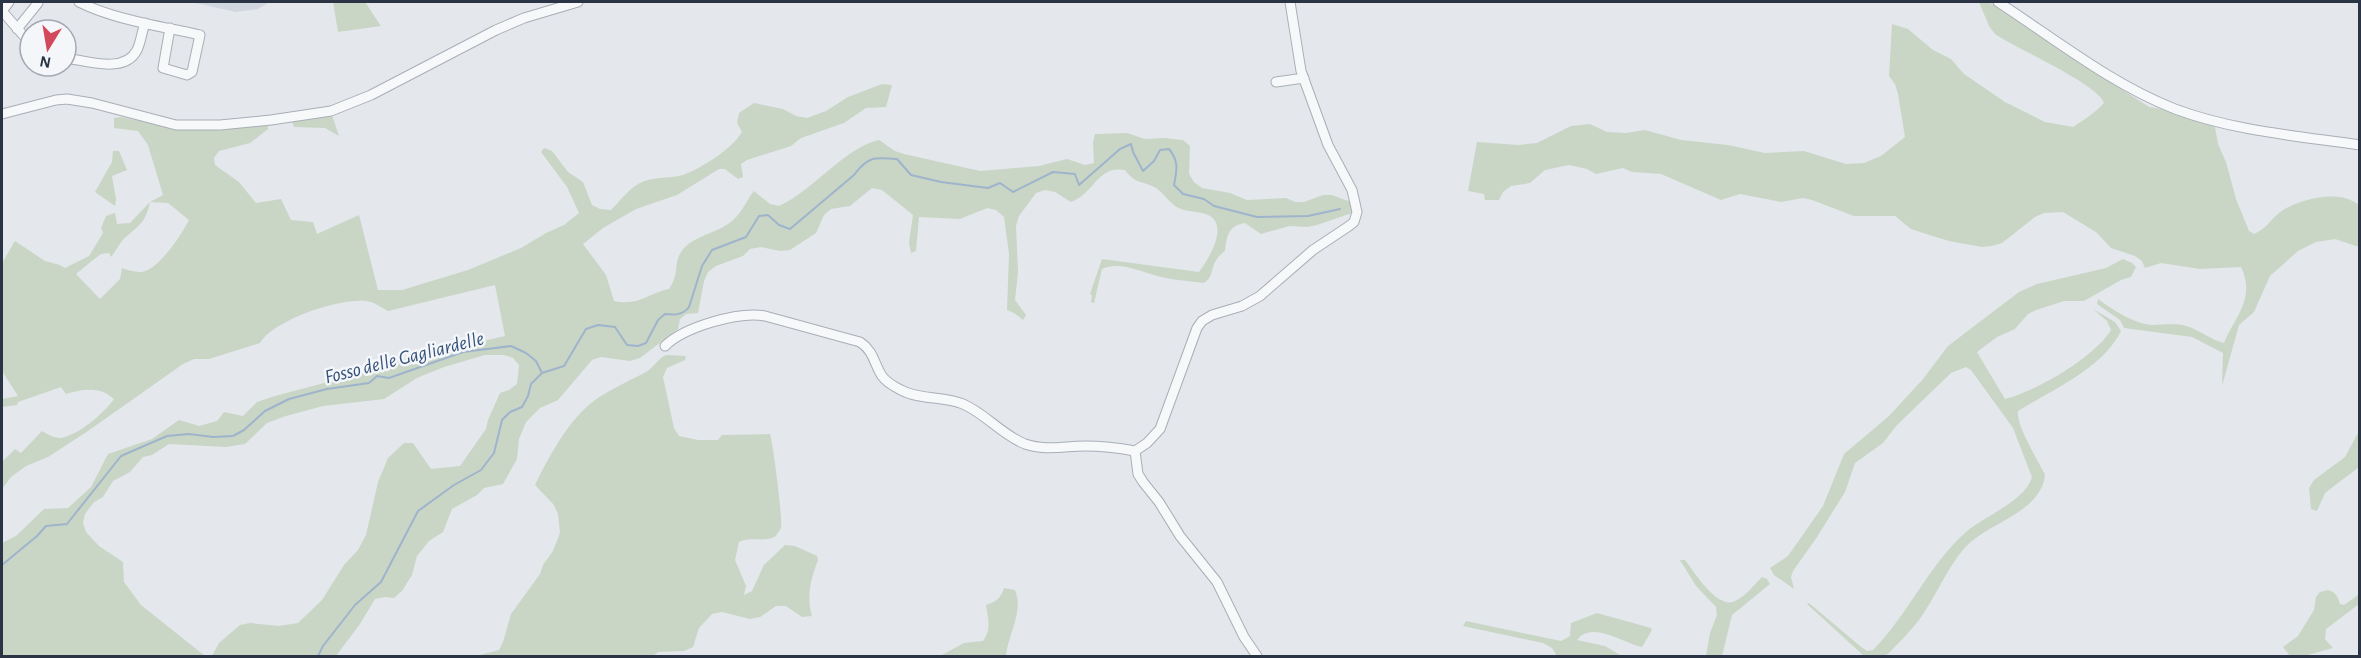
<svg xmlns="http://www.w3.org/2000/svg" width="2361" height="658" font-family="'Alegreya Sans',sans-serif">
  <rect width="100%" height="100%" fill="#e4e7ec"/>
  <!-- built -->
  <path fill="#d2d6de" d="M191,2H269L258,9L236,12Z"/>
  <!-- green -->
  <path fill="#c9d6c5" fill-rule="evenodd" d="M333,2H365L381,26L338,32Z
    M1979,2H1989L2149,107L2161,109L2215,127L2218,144L2226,162L2236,199L2249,231L2254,234C2268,228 2271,218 2283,210C2303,198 2340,189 2359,205V247L2335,239L2316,242L2298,251L2270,276L2254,312L2239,325L2222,386L2223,353L2192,337L2124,328L2120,320L2097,304L2098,299C2113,310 2134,324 2153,325C2165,325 2175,323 2186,326C2200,330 2211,340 2224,343C2235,317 2256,298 2241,267L2200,269L2161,263L2145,268L2142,261L2135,256L2111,248L2096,232L2063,212L2044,213L2035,217L2002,243L1992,246L1982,247L1949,241L1920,232L1911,229L1895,216H1854L1812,200L1803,198L1781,202L1740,194L1721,200L1661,174L1632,172L1623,168L1596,174L1587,169L1569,165L1545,170L1530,183L1511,186L1503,192L1499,200H1485L1484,194L1468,191L1477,142L1518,145L1537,143L1571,126L1590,124L1607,132L1626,133L1645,130L1681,140L1728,145L1765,153L1804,151L1846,164L1864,163L1881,156L1905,137L1898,94L1895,84L1889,76L1892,24L1908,29L1933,50L1951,59L1964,74L2005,102L2045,122L2073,127C2084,120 2096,112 2104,103C2098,84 2015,48 1995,34L1989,26Z
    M882,84L892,85L886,107L866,108L844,123L801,138L791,146L747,160L741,164L743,177L738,179L725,169H719L677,195L636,209L603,228L583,244L606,275L614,301C640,306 646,294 669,289C679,275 674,265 680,254C689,237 714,234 728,224C742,215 745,202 754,191L770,204L779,206C813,191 845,147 879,140L895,151L904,154L980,171L1039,166L1067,159L1085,165L1094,163L1093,143L1095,134L1127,133L1145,139L1164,138L1183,140L1190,146L1189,174L1194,182L1202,188L1230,193L1247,200L1286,198L1295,202H1304L1323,195H1332L1351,202L1354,208L1352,213L1317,225L1308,227L1289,226L1261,234L1245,223C1228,226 1227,235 1225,251C1208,263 1216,276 1204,283C1189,281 1172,280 1157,276C1140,271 1119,261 1102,269L1094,303L1091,302L1092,295L1090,294L1102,259L1199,272C1208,260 1230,225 1208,215C1199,211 1189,212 1181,209C1171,206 1165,194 1156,188C1142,180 1136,185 1125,170C1097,165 1095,193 1071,202L1055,192L1045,190L1036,193L1019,216L1016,226L1018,272L1015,300L1026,315L1023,320L1014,313L1007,310L1009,254L1004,217L996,210L987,208L960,219L919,217L916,251L911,253L909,243L913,215L882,190L872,188L850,206L831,209L824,215L816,233L790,250L780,251L761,247L750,249L743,256L716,266L708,272L704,281L698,313L686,314L680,319L678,329L640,358L630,361L601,357L592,360L558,400L540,408L526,422L519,439L517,459L503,484L484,488L477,495L452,509L443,532L429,541L417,556L412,575L402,591L394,598L385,597L375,599L360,624L336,656H212L219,643L240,625L250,623L279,626L298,623L322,600L344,565L358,550L366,535L378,482L388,458L404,443H413L431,469L460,466L486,429L488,420L500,393L509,390L517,384L519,365L513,358L504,355H485L444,367L417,378L384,399L323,406L286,416L267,423L245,444L226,447L169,444L152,455L143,457L130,472L113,481L103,497L94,502L85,514L83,523L86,532L99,546L123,562L124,582L141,605L205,656H2V543L16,536L44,509L68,508L91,487L108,454L152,439L179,420L199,426L217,421L224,412L243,416L257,402L275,396L369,371L405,359L505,336L495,285L388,311C382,308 377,304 371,302C345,295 273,320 260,343L209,359H194L183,364L88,431L48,457L26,466L11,477L2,489V462L15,449L21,453L42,431C47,434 54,438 60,438C78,436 104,413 114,399C100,386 83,389 66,394L61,387L18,402L17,405L2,407V399L18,396L2,371V263L15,241L45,261L60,265L65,268L89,256L103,233L101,228L106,216L115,213L117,224L130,223L150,202L163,195L148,145L138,131L114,128V118L121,117L177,129L268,124V129L250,143L219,151L214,158L215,165L239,182L256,203L281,199L291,220L313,222L317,234L359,215L378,290H402L468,270L521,248L546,233L564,225L579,213L567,187L541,152L544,148L552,151L568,172L583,182L592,205L600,209L611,210C619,202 628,190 638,184C652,176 669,179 683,175C702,168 732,149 742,132L737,123L739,113L754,103L783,109L796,116L807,118L826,111L848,97ZM150,202L168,203L189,220C182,234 158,271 141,272C135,272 127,270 122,268L120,279L100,299L76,274L93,260L101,254L109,253L111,257C115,252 118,246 122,241C136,226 145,226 150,202Z
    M332,115L339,136L325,128L294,127L292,121Z
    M113,151H119L127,170L112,176L116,199L115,206L95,192L112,162Z
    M2123,259L2132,263L2136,267L2131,277L2121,280L2084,301H2064L2036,310L2028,314L2015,329L1997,337L1977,352L2005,399C2035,392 2095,357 2111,330L2107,321L2093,309L2115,322L2121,331C2103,368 2052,390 2018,411C2016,426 2038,460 2045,475C2041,510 1996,521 1972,541C1952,557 1938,593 1923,614C1914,628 1901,640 1889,653L1884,656H1864L1807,604L1809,603L1860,646L1867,651L1873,650C1908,615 1928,566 1965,533C1983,516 2025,502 2032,477L2013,428L1971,370L1966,367L1951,373L1896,426L1883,443L1855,463L1845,492L1817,537L1793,571L1791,577L1794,589L1774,575L1770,568L1788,556L1823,506L1844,454L1889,416L1923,379L1948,346L2019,292L2037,284L2106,268Z
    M667,355L686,356L685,360L667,368L663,377L674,428L679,436L698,440H718L722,435L770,434C773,444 783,520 781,528C781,529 776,535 776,536C766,543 751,536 739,542L735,560L746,586L744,595L752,591L764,565L785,545L795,546L817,556L818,560C811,579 806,596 812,616L802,617L786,606H776L760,617L750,619L722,612L712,614L699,628L693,647L684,651L658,652L653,656H476L499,650L503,642L511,614L540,574L543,565L553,551L560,533L558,514L554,505L535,485C549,457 566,424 590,404C604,392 629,381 646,372C654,367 659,357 667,355Z
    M2359,431V467L2325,493L2317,511L2311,509L2309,488L2314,480L2345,457Z
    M1680,560H1685C1694,572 1716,607 1733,602C1744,598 1754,585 1762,577L1767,579L1770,584L1732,615L1722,656H1706L1710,633L1717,615L1716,607L1696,586Z
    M1004,588L1015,590C1024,612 1008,634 1006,656H940L964,643L983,641C992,628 988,620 986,605C996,602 1001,598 1004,588Z
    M2328,590C2336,592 2338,597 2340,604L2344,605L2358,595L2359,590V604L2326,629L2325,639L2333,648L2304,656H2290L2283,647L2298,636L2314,610L2316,597L2320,592Z
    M1597,613L1651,628L1652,630L1642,647C1623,643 1592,620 1577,640L1605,646L1622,656L1590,655L1587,656H1557L1552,648L1543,643L1463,626L1466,621L1561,641L1570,636L1571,623Z"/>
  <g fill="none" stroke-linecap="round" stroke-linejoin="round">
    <!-- stream -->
    <path stroke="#9fb4cc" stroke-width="2" d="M2,565L37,536L46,526L67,524L121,456L167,436L189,434L213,437L233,436L244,430L265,411L289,399L327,389L369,383L377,376L389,378L463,352L511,346L526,353L536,361L542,373
      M318,656L323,646L355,605L381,582L418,511L454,485L481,470L494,453L502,420L510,412L522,407L528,396L531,384L542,373L564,366L586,329L598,325L615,327L627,345L638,346L646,343L658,320L665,314C675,315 683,315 689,307L702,266L712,250L746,237L759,216L768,215L779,225L790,229L854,175C868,156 875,157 897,159L911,175L941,182L988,188L1000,183L1013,192L1053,172L1075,174L1079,185L1120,149L1131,144L1133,152L1143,171L1154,161L1160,150L1169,149C1179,161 1177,170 1174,185L1183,194L1204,199L1214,206L1257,217L1308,216L1340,209"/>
    <!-- minor casing -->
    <g stroke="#a9aeb7" stroke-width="11">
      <path id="minor" d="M79,2C115,20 160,26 200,35L192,72L187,75L163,68L170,28
        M1998,2C2055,39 2111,84 2175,109C2234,131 2298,136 2360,145
        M2,11L30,43
        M2,11L9,2
        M17,29L38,3L36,2
        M66,58C87,61 125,74 137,50C141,42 142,31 145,23
        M1276,82L1304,78
        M2,114L56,100L67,99L92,103L176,125H220L271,120L331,111L371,95L496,30L524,18L578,2
        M665,346C684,327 739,311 765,316L860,342C874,351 874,364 882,376C886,382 895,387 901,390C919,400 944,396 963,404C986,414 1002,435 1025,444C1045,451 1065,446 1085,446C1102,446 1119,448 1135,451L1147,443L1160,429L1197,328L1202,321L1212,315L1242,306L1260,296L1313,250L1349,226L1354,222L1357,212L1352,190L1328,145L1301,71L1290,2
        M1135,451L1138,474L1143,482L1159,502L1180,536L1217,582L1244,637L1257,656"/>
    </g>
    <!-- minor -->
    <use href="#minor" stroke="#f7f8fa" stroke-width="9"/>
  </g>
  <g text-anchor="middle" stroke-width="5" stroke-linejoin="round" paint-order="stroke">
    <!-- water labels -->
    <g font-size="20" font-style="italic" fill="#34527a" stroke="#f4f6f9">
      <text transform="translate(404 357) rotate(-14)" y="7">Fosso delle Gagliardelle</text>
    </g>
  </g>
  <!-- border -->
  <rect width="2361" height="658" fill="none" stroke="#2b3445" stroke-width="6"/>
  <!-- north arrow -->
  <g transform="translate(48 48) rotate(191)"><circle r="28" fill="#f4f6f9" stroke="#a4a8b1" stroke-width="1.5"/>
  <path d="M0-4.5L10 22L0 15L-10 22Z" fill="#d1495b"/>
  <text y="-9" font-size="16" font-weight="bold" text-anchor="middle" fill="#2b3445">N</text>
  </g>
</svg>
